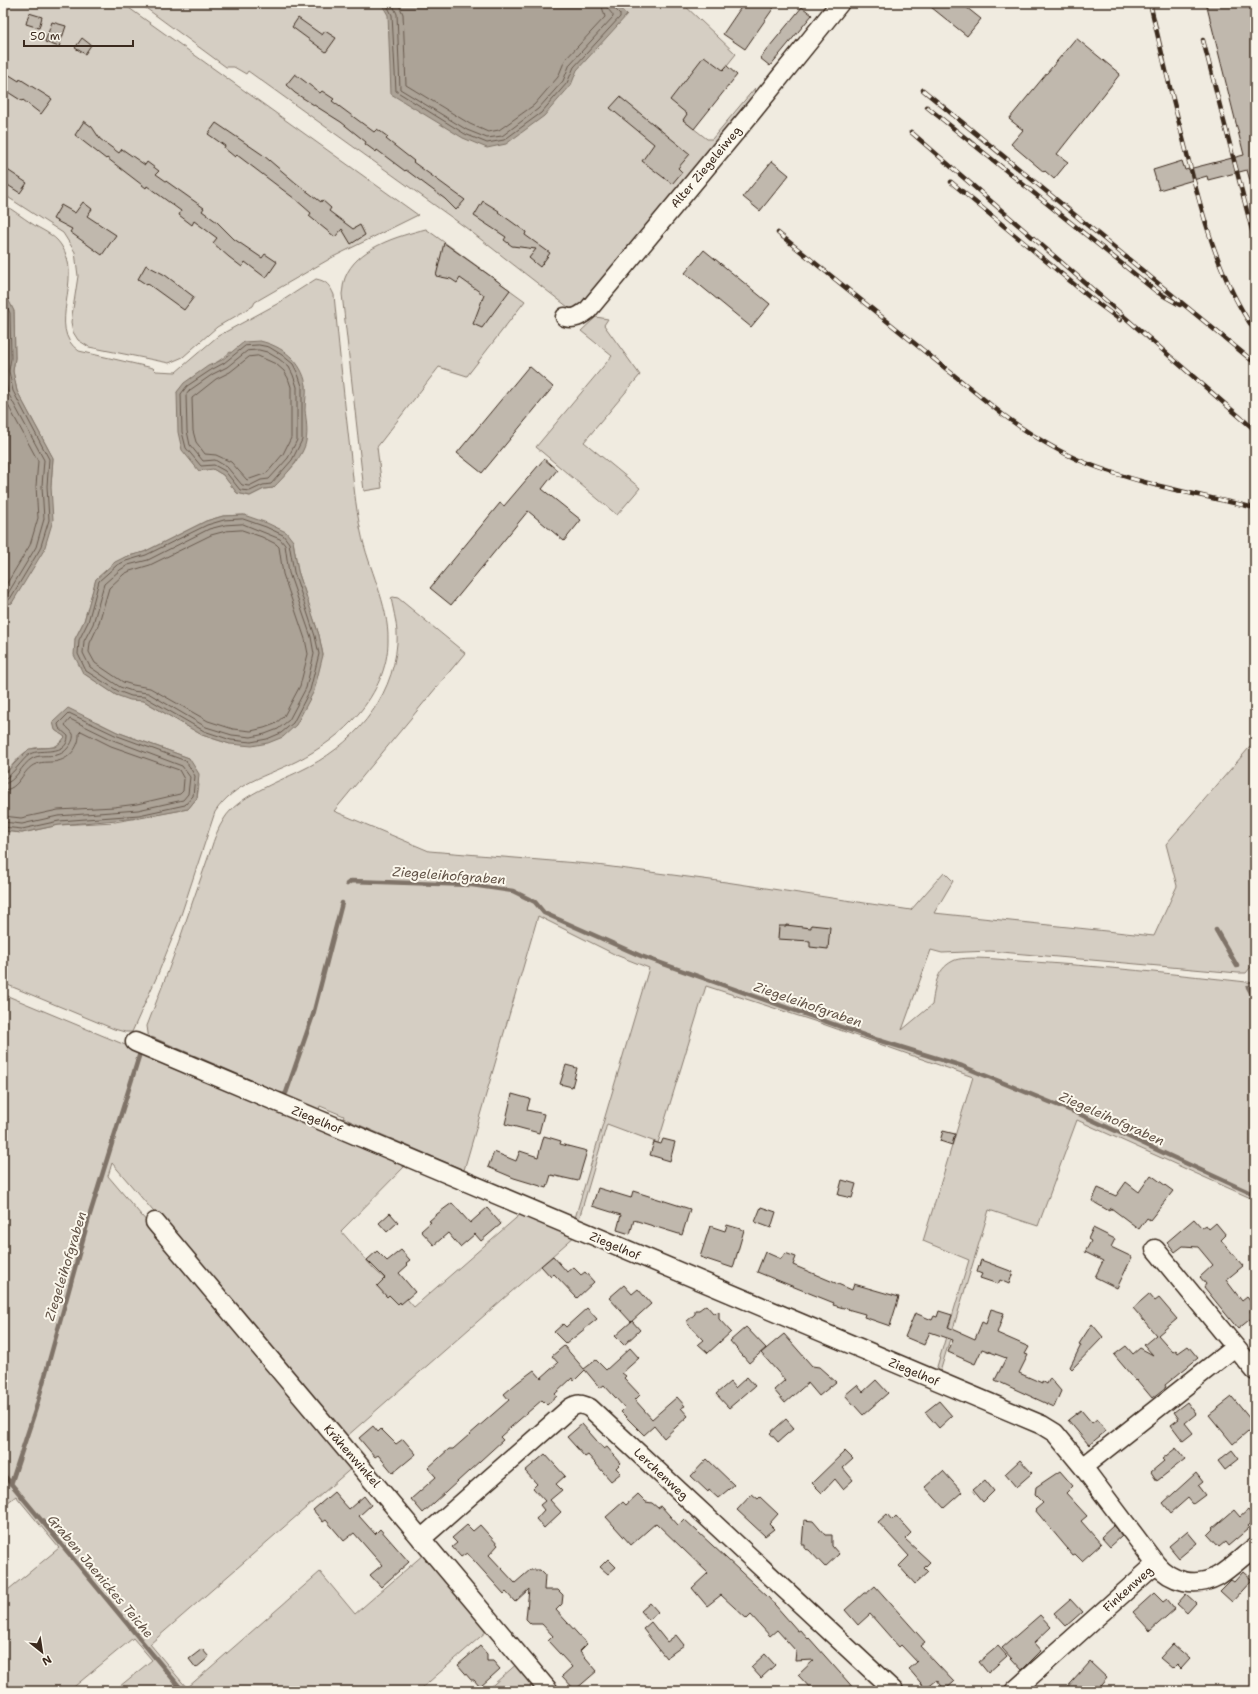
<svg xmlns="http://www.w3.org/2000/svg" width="1258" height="1694" font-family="'Shantell Sans',sans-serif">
  <rect width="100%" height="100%" fill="#f0ebe0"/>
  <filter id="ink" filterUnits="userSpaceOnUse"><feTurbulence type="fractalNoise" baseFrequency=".025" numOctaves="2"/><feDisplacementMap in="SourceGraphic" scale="8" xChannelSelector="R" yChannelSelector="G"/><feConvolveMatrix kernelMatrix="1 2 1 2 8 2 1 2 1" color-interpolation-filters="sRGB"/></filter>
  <g filter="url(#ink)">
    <!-- green -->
    <path fill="#d5cec3" stroke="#887c70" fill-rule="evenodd" d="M3,3H122L418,215L333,257L255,302L253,306L217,327L183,357L169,363L89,347L78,340L73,332L71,322L78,276L75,252L63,233L3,194Z
      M139,3H682L736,54L683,120L707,139H712L755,88L753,100L578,313L564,311L568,307L465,227L248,71L246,74L234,67H226Z
      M3,204C13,210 22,217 31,223C41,230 54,234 61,245C85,279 45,328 79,351L153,368L156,371L176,372L218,336L277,304L316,279C327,281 330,286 334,295C339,347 344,399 350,450C353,477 355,505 361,532C368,568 389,604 388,641C388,667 376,693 359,713C342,734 320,749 297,761C267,776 234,783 215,812L178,924L158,974L132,1032H125L114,1029L3,983V831L22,833L59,825L115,822L188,809L197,798L199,785L189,758L117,732L97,722L55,730L65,737C53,755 42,743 29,750C19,755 10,768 3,777V605L12,603L51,486L53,458L17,391L13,371L15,358L14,312L3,289ZM230,352L306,385L296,463L273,488L264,489L250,496L237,493L223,475L213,469L177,392C192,374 214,367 230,352ZM244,515L293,541L298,571L319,635L323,655L230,744L202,735L144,701L116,695L83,673L75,639L84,621L96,579L125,557L144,552L206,521L223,516Z
      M426,229L525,301L467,376L439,367L377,447L382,488L364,491L342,294C343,289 343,283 345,278C356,248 398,236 426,229Z
      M596,317L608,319L604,325L640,375L584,442L640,488L617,515L536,447L612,356L581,331Z
      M393,597L398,598L465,653L334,811L429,851L589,864L726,882L911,910L944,872L953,881L934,913L1154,936L1177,886L1166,844L1255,741V962L1246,973H1238L990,951L942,953L931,950L902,1030L932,1005C935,988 935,970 953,961C963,955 1006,960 1019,961C1098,966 1177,974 1255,983V1200L1077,1120L1038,1226L989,1210L940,1372L936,1370L969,1260L923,1241L973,1077L817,1022L706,986L658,1143L607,1124L579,1219L575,1218L649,968L616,955L538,916L464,1170L343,1118L344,1116L320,1106L318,1112L149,1040L147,1026C161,989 176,952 188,915C196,893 203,871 211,849C214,839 218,828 224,819C237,797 277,782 300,771C351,747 393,701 397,643C398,627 394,613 391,598Z
      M3,994L408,1163L341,1231L374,1269L407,1299L414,1307L523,1212L576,1235L346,1437L112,1163L108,1176L354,1466L150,1644L187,1688L320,1572L355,1614L424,1554L488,1630L421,1689L423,1691H114L152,1660L133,1638L69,1691H3V1594L59,1548L16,1496L3,1506Z
      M519,1662L544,1691H486Z"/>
    <!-- water -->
    <path fill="#aca397" stroke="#7f7367" d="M381,3H614L627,15L577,70L571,85L544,116L506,144L487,148L463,138L391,94L388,15Z
      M3,289L14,311L15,358L13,371L17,391L53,458L51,486L53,520L44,550L12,603L3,605Z
      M260,341C282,346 302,361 306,385C307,393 305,402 305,410C306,419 308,431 306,441C304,456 284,477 273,488L264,489L250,496L237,493L223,475L213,469L199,471L182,450L178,432L177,392L184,383L208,366L222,360L244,342Z
      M244,515L267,523L286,532L293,541L298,571L319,635L323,655L314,691L296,725L283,737L268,743L252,746L230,744L202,735L144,701L130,700L116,695L83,673L74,655L75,639L84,621L96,579L115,562L125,557L144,552L206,521L223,516Z
      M68,708L117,732L189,758L199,774L197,798L188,809L140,818L59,825L22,833L3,831V777L13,765L29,749L55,747L61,742L65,737L55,730L53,722Z"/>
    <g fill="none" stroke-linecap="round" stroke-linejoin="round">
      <!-- shore -->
      <path stroke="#685a4e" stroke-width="1" d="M386,3L392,15L396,91L465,134L487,143L504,140L541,113L567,83L574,67L620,17V14L613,7L612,3
        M392,3L397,14L400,89L467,130L487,138L502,136L538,109L563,81L570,64L613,17V15L608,9L607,3
        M398,3L403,14L406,85L470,124L488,132L499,130L534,105L558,77L565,60L605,17L601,3
        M3,298L10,313L11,358L9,371L13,391L49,459L47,486L49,520L40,549L10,599L3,601
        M3,309L5,314L6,357L4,372L8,393L44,460L42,486L44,519L36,547L7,595L3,596
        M259,345L269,347L282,355L293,364L298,374L302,386V440L292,460L271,484L263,485L250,491L240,490L225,471L214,465L201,466L186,448L182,432L181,394L187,386L211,370L224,363L245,346Z
        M259,350L267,352L279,359L289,367L293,375L297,387V440L288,458L269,479L261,480L249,486L242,485L227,467L215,460L203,461L190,445L187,431L186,395L190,390L213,374L227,367L247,351Z
        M258,356L276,364L284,371L288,378L291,387V438L283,454L267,473L247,480L231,462L216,455L205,454L196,442L193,431L192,398L216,379L230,372L249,357Z
        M3,396L38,461L36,486L38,518L30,545L3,590
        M243,519L266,527L283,535L289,543L294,572L315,636L319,654L310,690L293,723L281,733L267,739L251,742L231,740L204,731L145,697L131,696L118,691L86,671L78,654L79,640L88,622L99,581L117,565L126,561L146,555L207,525L224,520Z
        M243,524L280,539L285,545L289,573L311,637L314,654L306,688L289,720L278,729L265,734L251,737L232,735L206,727L148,693L132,691L120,687L90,667L83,653L84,641L93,624L104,584L120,570L128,565L148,560L209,529L225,525Z
        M242,530L262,537L276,544L279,547L283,574L305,639L308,654L300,686L284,716L275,724L264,728L251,731L233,729L208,721L150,688L133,685L123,682L95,663L89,652L90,643L98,626L109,588L124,574L130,571L150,565L211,535L226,531Z
        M3,779C11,778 22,759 30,754C40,748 68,757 68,736L59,728L58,724L69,713L115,735L186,761L195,776L193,796L185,805L139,815L59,821L22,829L3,827
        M3,784C16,783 21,764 33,758C46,752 59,762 70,745C72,742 74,738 73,734C71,730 67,728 65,725L70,719L113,740L182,766L190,777L188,794L183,800L138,810L58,816L22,824L3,822
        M3,790C20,790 22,769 36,764C43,761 51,763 58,761C71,758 80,745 79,733L81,731L111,746L179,770L184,779L183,791L180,794L137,804L114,807L58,810L21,818L3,816"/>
      <!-- stream -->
      <path stroke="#7f7367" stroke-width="4.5" d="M347,884L351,881L472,885L513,891L535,902L544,913L641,956L878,1040L962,1066L1079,1114L1255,1195
        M1216,930L1237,966
        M1248,987L1255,1000
        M152,1039L254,1083
        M280,1094L283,1095L286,1093L313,1015L342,903
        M3,1474L183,1691
        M11,1484L36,1408L90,1214L140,1053"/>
    </g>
    <!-- building -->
    <path fill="#c0b8ad" stroke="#3b2a1e" d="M744,3H777L745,49L723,34Z
      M926,3H961L981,19L967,36Z
      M1206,3H1255V183L1251,184L1247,170L1208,180L1207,176L1159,190L1153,170L1182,161L1185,170L1244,155Z
      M802,7L812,15L770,66L760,58Z
      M29,13L42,17L39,28L26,24Z
      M298,18L322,35L325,31L336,38L326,52L292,27Z
      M52,22L66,26L59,47L45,42Z
      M82,38L91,45L85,54L75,48Z
      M1076,38L1120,74L1057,154L1068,162L1054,179L1045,171L1044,172L1011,144L1023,130L1009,119Z
      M704,56L723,70L727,66L737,75L694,129L683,120L687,114L670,100Z
      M3,71L19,81L20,79L52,99L41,114L23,100L22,101L3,89Z
      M295,74L320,93L322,91L334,99L332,101L374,132L377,129L388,137L386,139L414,161L413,162L465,200L456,210L445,199L406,170L405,171L377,150L376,152L365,144L366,142L341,122L295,93L286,85Z
      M620,97L690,154L678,168L682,172L672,184L642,161L654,144L610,108Z
      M84,121L92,127L100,139L119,153L122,149L145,165L147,162L159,171L156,174L204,208L202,211L217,222L234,239L262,258L265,254L277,262L266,278L245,262L242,267L229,257L213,243L217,238L194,221L192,225L179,215L181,211L147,186L146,188L107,158L106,159L75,135Z
      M216,123L263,155L296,183L321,202L322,200L331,208L329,211L353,229L360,225L365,235L351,244L342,229L335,237L325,229L309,216L311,213L295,199L237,155L235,157L224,148L225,146L208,134Z
      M772,161L789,175L760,211L743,197Z
      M3,167L27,183L20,193L3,182Z
      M483,201L499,211L498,212L526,232L525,235L550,253L540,267L529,258L536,249L512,246L504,240L506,237L474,216Z
      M83,202L92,209L87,216L116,235L102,255L70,232L72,229L53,219L61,205L75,213Z
      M444,243L510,290L482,328L473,324L484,295L460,278L457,283L451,279L436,276Z
      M704,250L770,304L751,327L685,273Z
      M146,265L165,275L194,297L184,310L148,284L147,285L138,279Z
      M529,366L553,387L482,473L457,453Z
      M544,459L557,470L542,489L581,520L564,541L528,511L451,605L430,588L500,503L504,506Z
      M786,925L811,928V925L830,927L828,949L810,947V941L778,939L779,926H786Z
      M566,1065L577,1068L572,1087L560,1084Z
      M512,1094L530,1099L527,1110L544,1114L539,1133L505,1124Z
      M943,1131L955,1134L952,1145L940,1141Z
      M544,1136L561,1141L560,1144L587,1151L578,1181L551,1175L547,1188L514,1178L488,1167L494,1152L516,1161L520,1151L538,1157Z
      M663,1139L675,1142L670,1161L650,1155L654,1142L661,1144Z
      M1151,1175L1173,1191L1150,1220L1147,1218L1139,1229L1111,1208L1109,1211L1092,1201L1098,1188L1116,1196L1126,1182L1139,1192Z
      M842,1180L856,1184L852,1198L838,1195Z
      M598,1188L631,1198L633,1191L690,1209L682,1235L634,1220L630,1234L617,1230L621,1215L592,1206Z
      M452,1203L470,1223L487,1208L501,1224L481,1241L475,1234L460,1247L448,1233L434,1245L421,1231L431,1222L429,1221L437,1214Z
      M761,1207L776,1212L771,1228L755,1222Z
      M390,1213L398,1222L387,1232L379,1223Z
      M1194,1219L1202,1228L1206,1225L1209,1229L1216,1223L1226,1235L1221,1240L1243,1266L1226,1280L1242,1301L1247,1297L1255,1307L1250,1311L1254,1316L1238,1329L1204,1287L1206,1284L1200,1277L1213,1265L1198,1247L1183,1246L1175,1252L1167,1242Z
      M727,1225L744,1230L733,1268L700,1257L710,1226L725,1231Z
      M1093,1228L1115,1239L1111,1247L1132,1257L1117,1288L1095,1277L1103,1261L1085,1252L1091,1241L1088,1239Z
      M401,1250L410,1260L406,1263L408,1265L399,1273L415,1292L401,1304L400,1302L398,1304L389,1295L387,1297L377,1286L385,1278L367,1260L377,1251L387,1261Z
      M765,1252L781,1259L785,1253L796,1257L793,1265L852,1290L854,1284L899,1297L890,1326L864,1317L865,1314L833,1305L834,1303L757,1272Z
      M553,1256L567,1272L573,1267L581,1275L585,1272L594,1282L577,1298L554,1274L551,1277L541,1266Z
      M981,1260L1013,1272L1009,1284L1000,1280L998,1284L980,1278L982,1274L977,1272Z
      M624,1285L632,1294L638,1289L651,1304L631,1322L609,1298Z
      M1149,1294L1155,1301L1159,1298L1177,1319L1158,1335L1173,1352L1176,1350L1178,1353L1188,1346L1198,1358L1165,1385L1166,1387L1152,1398L1137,1380L1136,1381L1114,1355L1126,1346L1133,1354L1140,1348L1153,1355L1144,1345L1156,1335L1133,1308Z
      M706,1305L713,1313L719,1312V1319L731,1332L708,1353L698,1344L703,1340L686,1322L695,1314V1310H699Z
      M587,1308L597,1319L566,1344L554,1332L563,1324L566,1327Z
      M991,1309L1004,1313L997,1333L1029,1347L1025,1354L1028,1355L1019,1373L1042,1383V1381L1047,1384L1050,1378L1061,1391L1054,1407L995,1380L1006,1358L982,1349L975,1364L948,1352L953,1340L930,1332L924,1345L905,1337L915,1313L932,1320L934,1316L937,1317L939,1311L952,1315L948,1327L975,1339L982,1322L986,1324Z
      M632,1321L640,1330L624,1345L615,1336Z
      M1092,1324L1103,1337L1072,1369L1070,1367L1081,1345L1079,1344Z
      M746,1327L766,1348L749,1363L730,1341Z
      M784,1334L812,1366L819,1367L836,1382L819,1396L808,1383L785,1403L774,1390L785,1380L761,1353Z
      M564,1346L584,1369L596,1360L606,1370L630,1348L639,1358L622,1373L626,1376L624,1378L640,1395L635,1400L652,1419L677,1397L685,1406L681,1408L688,1416L664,1438L654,1426L644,1435L621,1412L625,1408L604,1385L600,1388L585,1370L574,1381L572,1378L555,1394L557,1396L547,1405L542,1400L511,1427L500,1437L503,1440L423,1513L411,1499L436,1477L428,1468L449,1449H453L509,1400L504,1394L518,1382L534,1370L541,1378L558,1363L552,1356Z
      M747,1377L755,1386L729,1408L716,1394L730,1382L735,1388Z
      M876,1380L888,1393L863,1415L845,1395L857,1385L863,1392Z
      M1232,1397L1255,1425L1233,1444L1209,1415Z
      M939,1401L952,1416L939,1428L925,1412Z
      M1187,1402L1196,1414L1185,1423L1193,1433L1183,1441L1171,1425L1179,1419L1174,1412Z
      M1081,1410L1092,1423L1097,1419L1106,1431L1089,1445L1068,1420Z
      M786,1419L794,1428L778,1442L770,1433Z
      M582,1424L604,1449L607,1447L621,1463L616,1468L621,1473L611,1481L588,1455L585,1457L567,1437Z
      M373,1426L378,1432L381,1429L396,1444L403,1439L416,1454L393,1473L378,1455L375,1457L359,1438Z
      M1176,1448L1185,1459L1157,1481L1151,1472L1164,1461L1162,1459Z
      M1232,1450L1239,1459L1225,1470L1218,1461Z
      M845,1451L853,1459L843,1468L853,1480L843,1489L835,1479L822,1493L812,1483Z
      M545,1454L565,1476L556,1484L562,1490L550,1500L561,1512L544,1528L536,1519L544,1510L540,1505L545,1501L533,1488L537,1484L525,1471Z
      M707,1459L734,1485L718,1498L709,1490L708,1492L691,1476Z
      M1020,1460L1032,1473L1016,1487L1005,1474Z
      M943,1471L962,1492L944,1508L925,1487Z
      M1060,1471L1073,1486L1066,1493L1087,1516L1081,1521L1101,1544L1082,1561L1075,1554L1073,1555L1035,1510L1043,1503L1035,1495L1036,1487Z
      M1196,1473L1203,1482L1198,1486L1205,1495L1193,1504L1188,1498L1171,1513L1163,1503Z
      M985,1480L994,1491L983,1502L973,1490Z
      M334,1492L349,1509L364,1496L371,1505L359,1516L375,1534L380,1529L409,1562L381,1587L370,1575L382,1565L354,1533L344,1541L326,1520L323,1522L313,1510Z
      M638,1494L646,1502L652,1503L658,1508L661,1506L678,1525L684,1519L768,1597L798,1631L800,1630L808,1639L809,1638L856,1691H813L798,1675L814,1660L795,1661L796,1651L777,1630L770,1636L751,1615L747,1619L721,1595L707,1606L692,1588L708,1573L656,1523L631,1545L606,1517L623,1502L626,1505Z
      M752,1494L758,1499L760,1497L778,1514L769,1524L774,1529L765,1536L737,1510Z
      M1234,1510L1240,1517L1248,1510L1255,1519L1247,1526L1249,1528L1228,1546L1225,1542L1219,1547L1208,1535L1214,1529L1213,1528Z
      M887,1514L892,1520L896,1516L911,1533L905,1539L930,1562L924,1568L928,1572L915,1584L899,1566L909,1556L878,1522Z
      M804,1520L813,1521L825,1535H832V1546L839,1554L825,1567L809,1550L805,1549V1545H802Z
      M467,1525L473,1531L480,1525L498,1545L489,1555L515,1583L530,1570H540L545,1575L544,1590H558L563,1595L562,1604L556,1610L587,1644L580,1651L597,1671L575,1690L562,1676L572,1667L548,1641L553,1636L542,1624H531L526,1619L529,1589L515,1602L506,1592L504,1594L467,1553L461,1557L452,1547L457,1543L452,1538Z
      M1114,1525L1122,1536L1110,1547L1101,1537Z
      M1187,1531L1197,1543L1179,1558L1169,1546Z
      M608,1559L616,1567L608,1574L600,1567Z
      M1243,1572L1252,1580L1232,1602L1220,1591L1231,1580L1234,1582Z
      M875,1586L925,1642L920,1646L954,1682L945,1690L937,1680L926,1689L909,1669L917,1662L901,1645L899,1647L870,1614L858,1625L845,1610L864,1593H867Z
      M1154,1593L1163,1602L1167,1599L1175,1609L1150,1631L1133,1612Z
      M1186,1594L1196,1603L1187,1613L1177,1604Z
      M1070,1599L1082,1612L1066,1626L1054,1613Z
      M650,1603L658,1612L649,1620L641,1611Z
      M1040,1615L1051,1627L1034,1643L1041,1651L1022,1670L1002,1648Z
      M651,1622L667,1642L676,1635L684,1645L666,1658L643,1629Z
      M1173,1644L1190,1659L1181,1669L1177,1665L1174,1668L1173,1667L1172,1668L1160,1658Z
      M480,1646L487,1654V1661H493L500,1669L480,1687L474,1680H471L458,1665Z
      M998,1646L1007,1656L988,1673L979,1662Z
      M202,1649L209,1657L196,1668L189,1659Z
      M765,1654L775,1665L761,1678L751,1667Z
      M1090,1662L1107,1678L1096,1691H1064Z"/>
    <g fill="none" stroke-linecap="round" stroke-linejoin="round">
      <!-- minor casing -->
      <g stroke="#3b2a1e" stroke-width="21">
        <path id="minor" d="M565,317C574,320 580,316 588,310L752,112L840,3
          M135,1042L1042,1425L1055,1433L1083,1467L1235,1347
          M155,1222L549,1691
          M1155,1249L1255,1371
          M1083,1467L1156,1564C1171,1582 1196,1588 1218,1576C1231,1568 1243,1556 1255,1547
          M421,1539L570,1408C578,1403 582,1404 590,1408L894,1691
          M1014,1691L1156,1564"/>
      </g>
      <!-- minor -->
      <use href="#minor" stroke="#fbf7ec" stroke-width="18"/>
      <!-- rail casing -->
      <g stroke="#3b2a1e" stroke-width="4.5">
        <path id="rail" d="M1150,3C1162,56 1175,109 1189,162C1204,221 1220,280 1255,331
          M1203,40L1255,242
          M923,90L1255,363
          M927,107L1157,292L1180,305
          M911,132L1255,430
          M951,182L1093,300L1120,320
          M778,233L1002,414C1028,433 1056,451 1086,463C1141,485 1198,494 1255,508"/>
      </g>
      <!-- rail -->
      <use href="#rail" stroke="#fbf7ec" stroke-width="3" stroke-dasharray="9" stroke-linecap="butt"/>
    </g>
  </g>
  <g text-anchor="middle" stroke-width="4" stroke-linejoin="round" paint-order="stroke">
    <!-- street labels -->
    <g font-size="12" fill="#3b2a1e" stroke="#fbf7ec">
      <text transform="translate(706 167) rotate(-50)" y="4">Alter Ziegeleiweg</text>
      <text transform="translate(317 1120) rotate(23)" y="4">Ziegelhof</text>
      <text transform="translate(615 1246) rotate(23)" y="4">Ziegelhof</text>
      <text transform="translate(914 1372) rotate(23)" y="4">Ziegelhof</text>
      <text transform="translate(352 1456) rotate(49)" y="4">Krähenwinkel</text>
      <text transform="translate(661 1474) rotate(43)" y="4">Lerchenweg</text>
      <text transform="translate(1128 1589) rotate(-42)" y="4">Finkenweg</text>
    </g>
    <!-- water labels -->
    <g font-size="13" font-style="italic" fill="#635448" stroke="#fbf7ec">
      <text transform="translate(449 875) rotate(4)" y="5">Ziegeleihofgraben</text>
      <text transform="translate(808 1004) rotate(19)" y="5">Ziegeleihofgraben</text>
      <text transform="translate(1112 1118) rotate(24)" y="5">Ziegeleihofgraben</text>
      <text transform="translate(65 1266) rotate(-73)" y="5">Ziegeleihofgraben</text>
      <text transform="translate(101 1576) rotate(50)" y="5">Graben Jaenickes Teiche</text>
    </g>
  </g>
  <!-- margin -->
  <rect width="1258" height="1694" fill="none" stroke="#fbf7ec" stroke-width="16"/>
  <rect x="8" y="8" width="1242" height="1678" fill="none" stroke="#3b2a1e" stroke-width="1.5" filter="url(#ink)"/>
  <!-- north arrow -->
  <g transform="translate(42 1652) rotate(150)" stroke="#fbf7ec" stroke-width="3" paint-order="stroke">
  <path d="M0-3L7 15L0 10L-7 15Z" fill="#3b2a1e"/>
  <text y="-6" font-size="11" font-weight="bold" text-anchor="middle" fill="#3b2a1e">N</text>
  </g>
  <!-- scale -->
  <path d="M24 40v6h109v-6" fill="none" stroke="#3b2a1e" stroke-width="2"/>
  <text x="30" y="40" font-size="12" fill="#3b2a1e" stroke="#fbf7ec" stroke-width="3" paint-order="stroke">50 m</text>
</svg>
